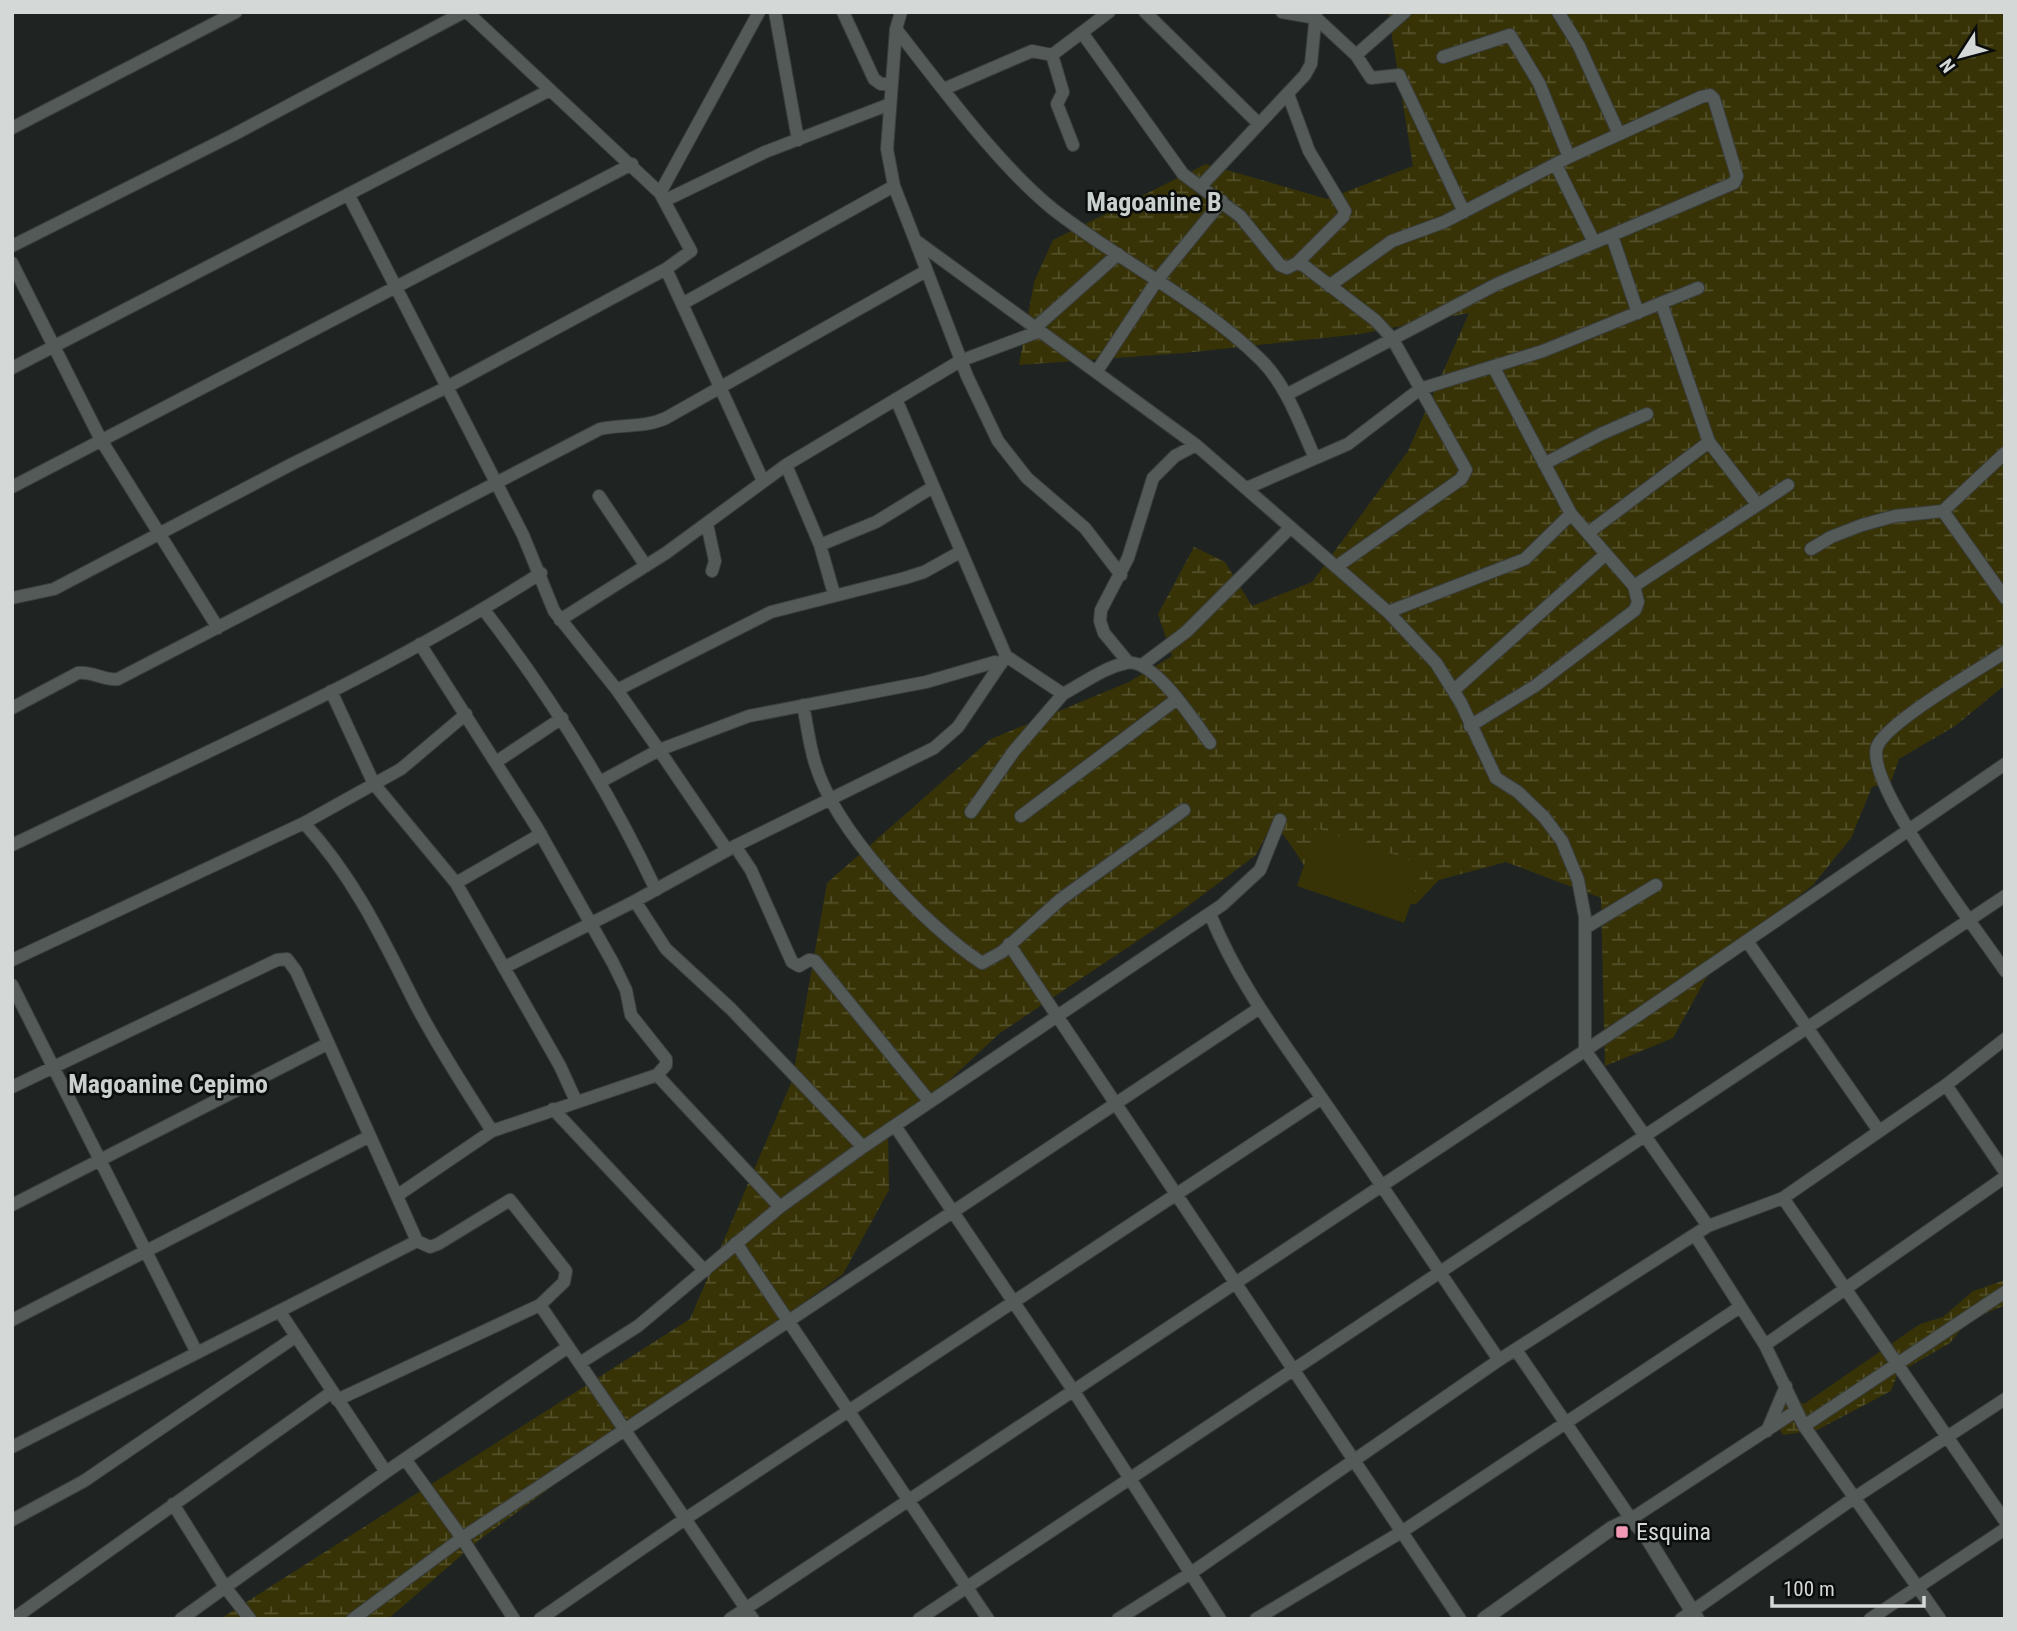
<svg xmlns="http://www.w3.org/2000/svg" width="2017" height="1631" font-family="'Roboto Condensed',sans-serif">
  <defs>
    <pattern id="wetland-marsh" width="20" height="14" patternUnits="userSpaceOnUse" patternTransform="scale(1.75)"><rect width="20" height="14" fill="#373307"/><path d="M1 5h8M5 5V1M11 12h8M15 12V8" fill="none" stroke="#53502a"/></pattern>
  </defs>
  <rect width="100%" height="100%" fill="#1f2422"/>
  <!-- wetland -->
  <path fill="url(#wetland-marsh)" d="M1388,12H2005V685L1955,726L1899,759L1891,782L1872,787L1851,838L1813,885L1715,962L1673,1038L1605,1066L1601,898L1506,862L1439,880L1416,904C1381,905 1339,911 1315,880C1299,861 1292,841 1272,824L1256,855L1176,915L1000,1033L915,1112L888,1130L889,1190L843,1274L479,1540L388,1619H220L690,1319L792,1081L827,883L991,739L1129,682L1172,656L1158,614L1194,547L1225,562L1252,606L1312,582L1408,451L1469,313L1360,334L1184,353L1019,365L1034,282L1053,240L1206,164L1327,199L1413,166Z
    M2005,1280V1305L1968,1321L1950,1343L1898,1373L1891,1391L1817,1430L1783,1435L1769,1409L1783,1393L1804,1404L1920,1324L1943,1317L1973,1291Z"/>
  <!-- pitch -->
  <path fill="#373307" d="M1317,828L1424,865L1404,923L1297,886Z"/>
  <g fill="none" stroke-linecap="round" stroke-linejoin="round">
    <!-- minor casing -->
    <g stroke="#3a3e3d" stroke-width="14">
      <path id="minor" d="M775,12L798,140
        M843,12L874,79L881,84H892
        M901,12L896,29L887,149L894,186L915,240L1196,445L1388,612L1436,663L1461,703L1496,778L1518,792L1544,817L1562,841L1578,880L1585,917V1050L1708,1226
        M1145,12L1259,124
        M1282,12L1316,18L1356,55L1371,78L1399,75L1464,212
        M1558,12L1579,46L1619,134
        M896,29C941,86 998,165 1054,210C1121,262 1200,300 1261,360C1287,386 1300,425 1315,458
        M1083,34L1183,174L1240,216L1280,265L1287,268L1297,263L1303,265L1375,320L1392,338L1466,470L1461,479L1336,567
        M1052,55L1063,92L1057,104L1073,145
        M1356,55L1405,12
        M1443,57L1510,35L1539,83L1569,157
        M944,89L1032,51L1052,55L1109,12
        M1288,94L1309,151L1345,211L1343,217L1297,263
        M12,128L236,12
        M1556,165L1594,242
        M1201,186L1305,75L1311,64L1316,13
        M660,193L759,12
        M348,194L523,535L554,611L617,690L659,750L600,782
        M666,200L765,152L890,104
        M1612,236L1638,313
        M915,240L967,376L998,441L1027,478L1085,528L1121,575
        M12,246L233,135L464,12
        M12,263L101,440L218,628
        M666,269L682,304
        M1662,305L1709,442L1757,504
        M1036,327L1118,254
        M12,368L550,90
        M1097,371L1158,279L1222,201
        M1286,395L1497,284L1734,183L1737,176L1714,99L1710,95L1701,97L1569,157L1444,222L1392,241L1329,286
        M896,399L1006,656L1063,694C1082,684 1105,667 1126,663C1154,657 1195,723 1210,743
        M1544,464L1601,434L1647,414
        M786,465L820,545
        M763,481L682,304L894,186
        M12,487L632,164
        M1247,488L1348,444L1420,389L1543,351L1698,288
        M599,496L646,566
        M1943,511L2005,598
        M707,524L715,561L712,571
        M1588,533L1709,442
        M1811,549L1831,537L1862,525L1895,516L1943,511L2005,453
        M1634,586L1788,485
        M834,594L820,545L876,522L933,487
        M12,598L54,589L290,465L447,387L666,269L691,251L660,193L467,12
        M484,610C551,697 609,790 656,890
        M1388,612L1525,559L1571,514
        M560,620L666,553L786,465L960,361L1040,331
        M420,644L536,826L613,963L626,990L631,1015L666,1059V1065L657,1075
        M2005,652C1979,670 1886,722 1877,747C1865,786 1980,933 2005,971
        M1128,662L1104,633L1100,621L1101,610L1128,558L1153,478L1175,456L1196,445
        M1142,665L1186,632L1290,528
        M617,690L771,612L905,578L924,572L960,552
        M1454,690L1606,554
        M331,691L374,784L456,883L560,1066L576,1101
        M803,705C807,724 809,744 815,763C835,831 924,925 982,963L1002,952L1061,899L1184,810
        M12,708L78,673C93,671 104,681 118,679L600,429C622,424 645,428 666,418L926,271
        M1470,726L1535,686L1635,610L1638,602L1634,586L1571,514L1494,368
        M496,762L562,718
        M971,812L1014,751L1063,694
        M1021,816L1177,699
        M304,823C353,876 382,937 414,1001C437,1046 465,1088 492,1131
        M12,845C190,759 374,680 541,573
        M735,846L751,870L792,962L799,966L809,960L815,961L930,1102
        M727,850L659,750L749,716L926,682L995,662L1001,664
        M456,883L541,834
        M1210,914C1239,985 1280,1037 1323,1100C1383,1186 1440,1273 1499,1360
        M1585,928L1656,885
        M1747,941L1879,1131
        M1009,944L1460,1619
        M12,960L304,823L401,769L466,714
        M505,967L635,901
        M12,985L197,1353
        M1946,1085L2005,1172
        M12,1087L277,960L287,959L296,971L417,1241L430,1247L438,1244L510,1200L566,1271L564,1282L540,1305L337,1400
        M553,1109L705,1271
        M895,1126L1073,1390L1220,1619
        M863,1147L731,1009L666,949L635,901L735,846L934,748L958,727L1006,656
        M398,1195L492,1131L657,1075L780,1207
        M1783,1198L2005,1521
        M12,1205L327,1044
        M1695,1235L1765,1345L1804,1426L1940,1619
        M736,1243L988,1619
        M540,1305L753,1619
        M280,1312L386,1472
        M12,1320L368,1137
        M1765,1345L2005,1177
        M1516,1350L1631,1519L1796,1411
        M580,1363L638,1326L780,1207L863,1147L1222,905L1260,870L1280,820
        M1804,1426L2005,1292
        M1767,1431L1786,1386
        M12,1447L417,1241
        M405,1459L462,1538L514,1619
        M173,1504L225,1587L250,1619
        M12,1520L84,1481L295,1337
        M13,1619L332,1392
        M181,1619L386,1472L568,1347
        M353,1619L462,1538L1258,1009
        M540,1619L685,1519L1322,1098
        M730,1619L1640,1014L2005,764
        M919,1619L2005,896
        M1118,1619L1191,1573L1499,1360L1708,1226L1783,1198L1946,1085L2005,1039
        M1256,1619L1403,1531L1740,1307
        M1681,1619L1854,1498L2005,1399
        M1870,1619L2005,1529"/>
    </g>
    <!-- tertiary casing -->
    <g stroke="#3a3e3d" stroke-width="16">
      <path id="tertiary" d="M1484,1619L1612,1528L1631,1519L1645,1534L1697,1619"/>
    </g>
    <!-- minor -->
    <use href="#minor" stroke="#545a58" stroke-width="12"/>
    <!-- tertiary -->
    <use href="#tertiary" stroke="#545a58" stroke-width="14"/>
  </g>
  <!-- markers -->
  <rect fill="#f09ab6" stroke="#0a0d0c" stroke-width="2.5" x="1615" y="1525" width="14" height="14" rx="3.5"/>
  <g text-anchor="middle" stroke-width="5" stroke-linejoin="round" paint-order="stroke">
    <!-- poi labels -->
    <g font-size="24" fill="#d4d8d7" stroke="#0a0d0c" text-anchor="start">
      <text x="1636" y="1540">Esquina</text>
    </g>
    <!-- neighbourhood labels -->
    <g font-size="26" font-weight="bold" fill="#c9d0cd" stroke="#0a0d0c">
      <text x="1154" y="211">Magoanine B</text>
      <text x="168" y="1093">Magoanine Cepimo</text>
    </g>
  </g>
  <!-- border -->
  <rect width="2017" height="1631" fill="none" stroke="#d4d8d7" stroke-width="28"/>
  <!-- north arrow -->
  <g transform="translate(1961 56) rotate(234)" stroke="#0a0d0c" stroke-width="5" paint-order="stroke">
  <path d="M0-5L12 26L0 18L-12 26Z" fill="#d4d8d7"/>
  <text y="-10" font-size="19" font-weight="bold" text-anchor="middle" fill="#d4d8d7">N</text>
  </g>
  <!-- scale -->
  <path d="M1772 1596v10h152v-10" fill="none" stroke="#d4d8d7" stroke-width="3.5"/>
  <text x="1783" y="1596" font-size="21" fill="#d4d8d7" stroke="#0a0d0c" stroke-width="5" paint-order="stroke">100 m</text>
</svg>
